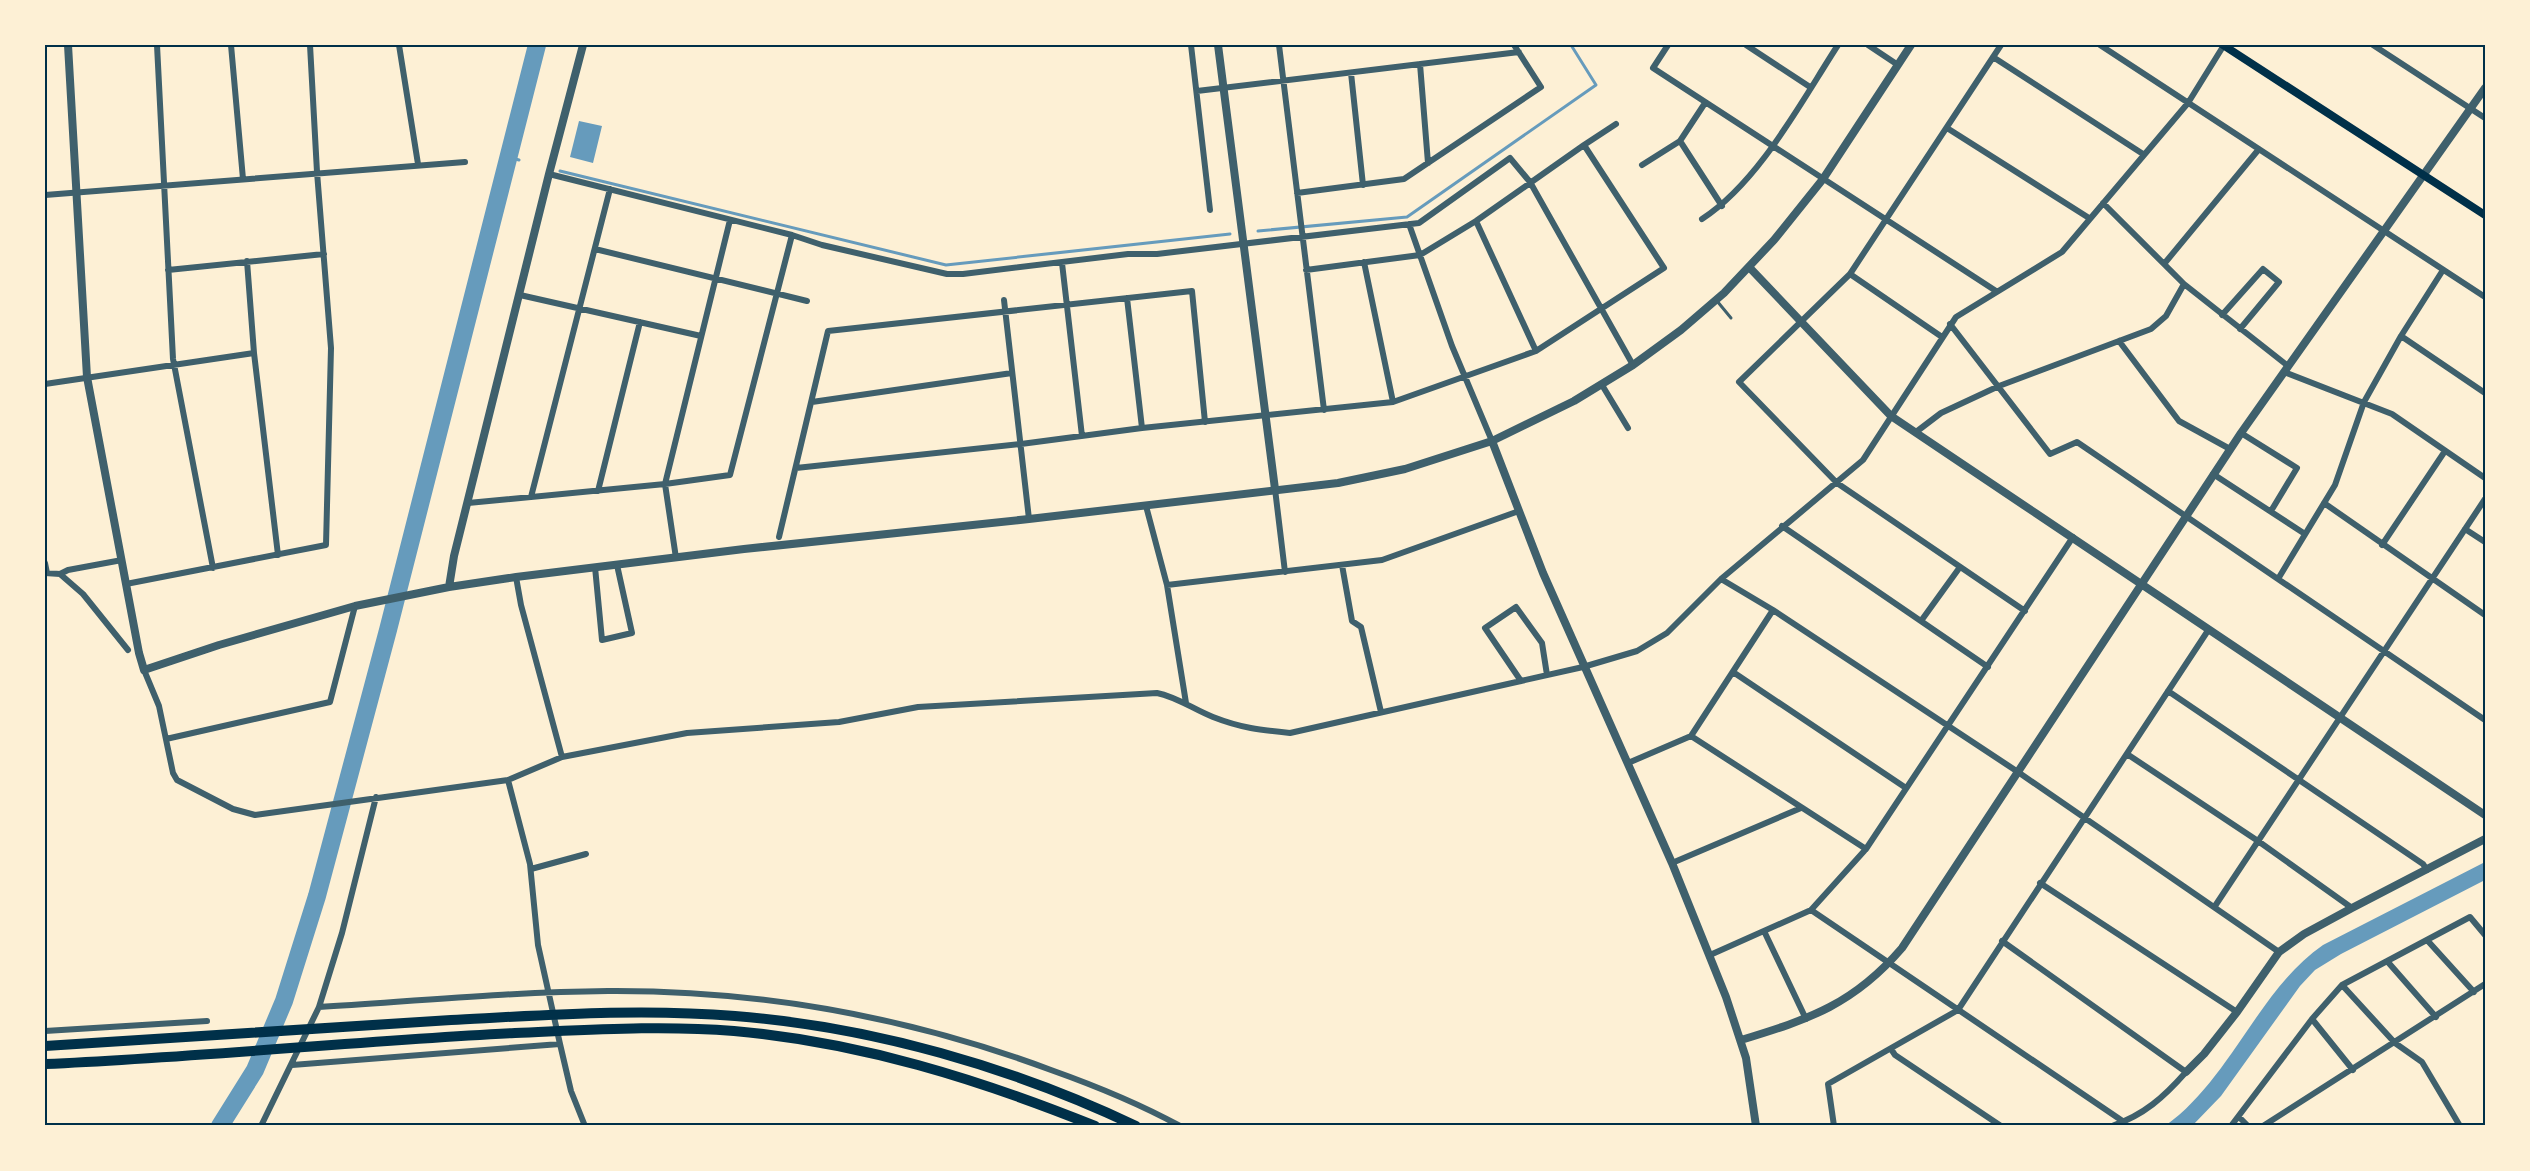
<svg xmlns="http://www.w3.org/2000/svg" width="2530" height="1171" font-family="Signika,sans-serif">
  <rect width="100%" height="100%" fill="#fdf0d5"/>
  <!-- water -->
  <path fill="#669bbc" d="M579,121L602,126L593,163L570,157Z
    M2485,862V880L2341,954L2315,970L2300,986L2221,1096L2192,1126H2165C2231,1079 2258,990 2323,945Z"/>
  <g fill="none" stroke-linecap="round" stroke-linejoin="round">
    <!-- stream -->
    <path stroke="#669bbc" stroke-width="3" d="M509,157L519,160
      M560,171L946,265L1230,234
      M1258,231L1407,217L1596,85L1571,45"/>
    <!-- river -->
    <path stroke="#669bbc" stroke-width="18" d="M220,1126L255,1070L284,1001L317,896L388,630L537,45"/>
    <!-- service -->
    <path stroke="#3f606c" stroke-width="3" d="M1717,301L1731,318"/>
    <!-- minor -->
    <path stroke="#3f606c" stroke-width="6" d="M157,45L173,359L213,568
      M231,45L243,179
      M399,45L418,164
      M1191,45L1210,210
      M1279,45L1324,410
      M1668,45L1653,68L1996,291
      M1746,45L1810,87
      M1868,45L1898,65
      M2001,45L1850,274L1739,382L1837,483L2025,611
      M2100,45L2485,297
      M2373,45L2485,118
      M1993,57L2143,154
      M1420,64L1428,163
      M1351,73L1363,185
      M1197,91L1519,52
      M1705,103L1680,141L1722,206
      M1947,128L2089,218
      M1584,145L1616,124
      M1642,165L1680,141
      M549,174L792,235L822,245L947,274H963L1128,254H1157L1419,223L1510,158L1530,182L1633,365
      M1297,193L1404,179L1541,87L1514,45
      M45,195L465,162
      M2103,203L2184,284L2288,366
      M1702,219C1759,182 1801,102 1838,45
      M1476,221L1536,351
      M1409,224L1452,346L1492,441
      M595,249L807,301
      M247,261L254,353L278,555
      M1364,262L1393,402
      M1062,263L1082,436
      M2164,264L2259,149
      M168,270L324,254
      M1850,274L1942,337
      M520,295L701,336
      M1127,298L1142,428
      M1004,300L1029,519
      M2222,315L2263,269L2279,282L2240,329
      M1950,324L2050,454L2077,442L2485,720
      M2401,336L2485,393
      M2119,341L2179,421L2230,449
      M2284,372L2392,414L2485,478
      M45,384L254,353
      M1602,385L1628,428
      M812,402L1012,373
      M1916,432L1941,413L1999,386L2151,329L2166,316L2184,284
      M2241,433L2297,468L2271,511
      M796,468L1021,444L1142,428L1393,402L1536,351L1664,268L1584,145L1476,221L1420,255L1306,270
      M2213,474L2305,534
      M1275,489L1285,572
      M598,491L640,322
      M531,497L610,189
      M468,503L665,484L730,475L792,235
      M2324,503L2485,615
      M1146,506L1167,585L1186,703
      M1782,526L1988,667
      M2465,529L2485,542
      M779,537L828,331L1192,291L1205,422
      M2382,545L2445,451
      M676,558L665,484L730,220
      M45,563L47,573
      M1342,565L1352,621L1361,627L1381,712
      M595,567L602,640L632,633L617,565
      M45,573L60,574L83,594L128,650
      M60,574L68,570L122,560
      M516,577L521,605L562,757
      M1721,579L1773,610L2018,772L2279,952
      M2278,579L2335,485L2364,402L2401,336L2443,270
      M126,584L326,545L331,348L317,172L310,45
      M1167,585L1382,560L1519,511
      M1921,621L1960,567
      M144,670L159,706L173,773L177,780L233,809L255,815L508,780L562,757L687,733L839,722L918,707L1157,693C1177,697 1193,709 1213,717C1241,728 1260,730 1290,733L1583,667L1637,651L1667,633L1721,579L1863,460L1956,317L2062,252L2188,103L2224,45
      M1733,672L1906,788
      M1521,681L1485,628L1516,607L1542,643L1547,675
      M2168,691L2423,864L2427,870
      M1691,736L1866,849
      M166,739L330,702L355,606
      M2127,754L2258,841L2352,908
      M1628,763L1691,736L1773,610
      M508,780L530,864L538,945L560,1044L571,1091L585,1126
      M1672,863L1801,808
      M531,869L586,854
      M2040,883L2237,1012
      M2215,906L2485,499
      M1811,910L2124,1122
      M1764,931L1806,1019
      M2427,940L2474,992
      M2002,941L2186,1072C2164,1097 2144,1115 2112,1126
      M1710,955L1811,910L1866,849L2073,537
      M2387,961L2436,1017
      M2342,985L2395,1043L2422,1062L2460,1126
      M319,1007C415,1001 512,992 608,991C760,990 909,1017 1051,1070C1096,1086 1138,1103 1180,1126
      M2312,1019L2353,1070
      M45,1031L207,1021
      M1891,1049L1895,1055L2001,1126
      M292,1065L560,1044
      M2239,1117L2248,1126
      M261,1126L319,1007L342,933L376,797
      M1834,1126L1828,1084L1958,1010L2209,629
      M2231,1126L2312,1019L2342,985L2470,917L2485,935
      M2263,1126L2485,984"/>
    <!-- tertiary -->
    <path stroke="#3f606c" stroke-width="8" d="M68,45L87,377L139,653L144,670L219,645L355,606L449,587L516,577L744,549L1029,519L1338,483L1405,469L1492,441L1574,401L1633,365L1681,330L1724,293L1774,240L1823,179L1911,45
      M1218,45L1275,489
      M1749,267L1891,416L2485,815
      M1492,441L1543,573L1672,863L1726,997L1746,1058L1756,1126
      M449,587L454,556L549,174L583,45
      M1741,1040C1810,1019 1854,1004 1902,948L2241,433L2485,88
      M2186,1072L2204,1054L2237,1012L2279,952L2304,934L2352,908L2485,839"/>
    <!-- secondary -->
    <path stroke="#003049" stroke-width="8" d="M2223,45L2485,215"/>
    <!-- motorway -->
    <path stroke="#003049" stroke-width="10" d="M45,1046C180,1038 316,1028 451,1020C546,1015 640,1008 735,1016C873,1027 1012,1067 1136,1126
      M45,1064C202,1057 358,1041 515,1033C588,1030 661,1025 734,1031C860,1042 978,1079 1095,1126"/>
  </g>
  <!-- border -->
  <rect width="2530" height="1171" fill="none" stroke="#fdf0d5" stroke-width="93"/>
  <rect x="46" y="46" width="2438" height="1078" fill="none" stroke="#003049" stroke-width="2"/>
</svg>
